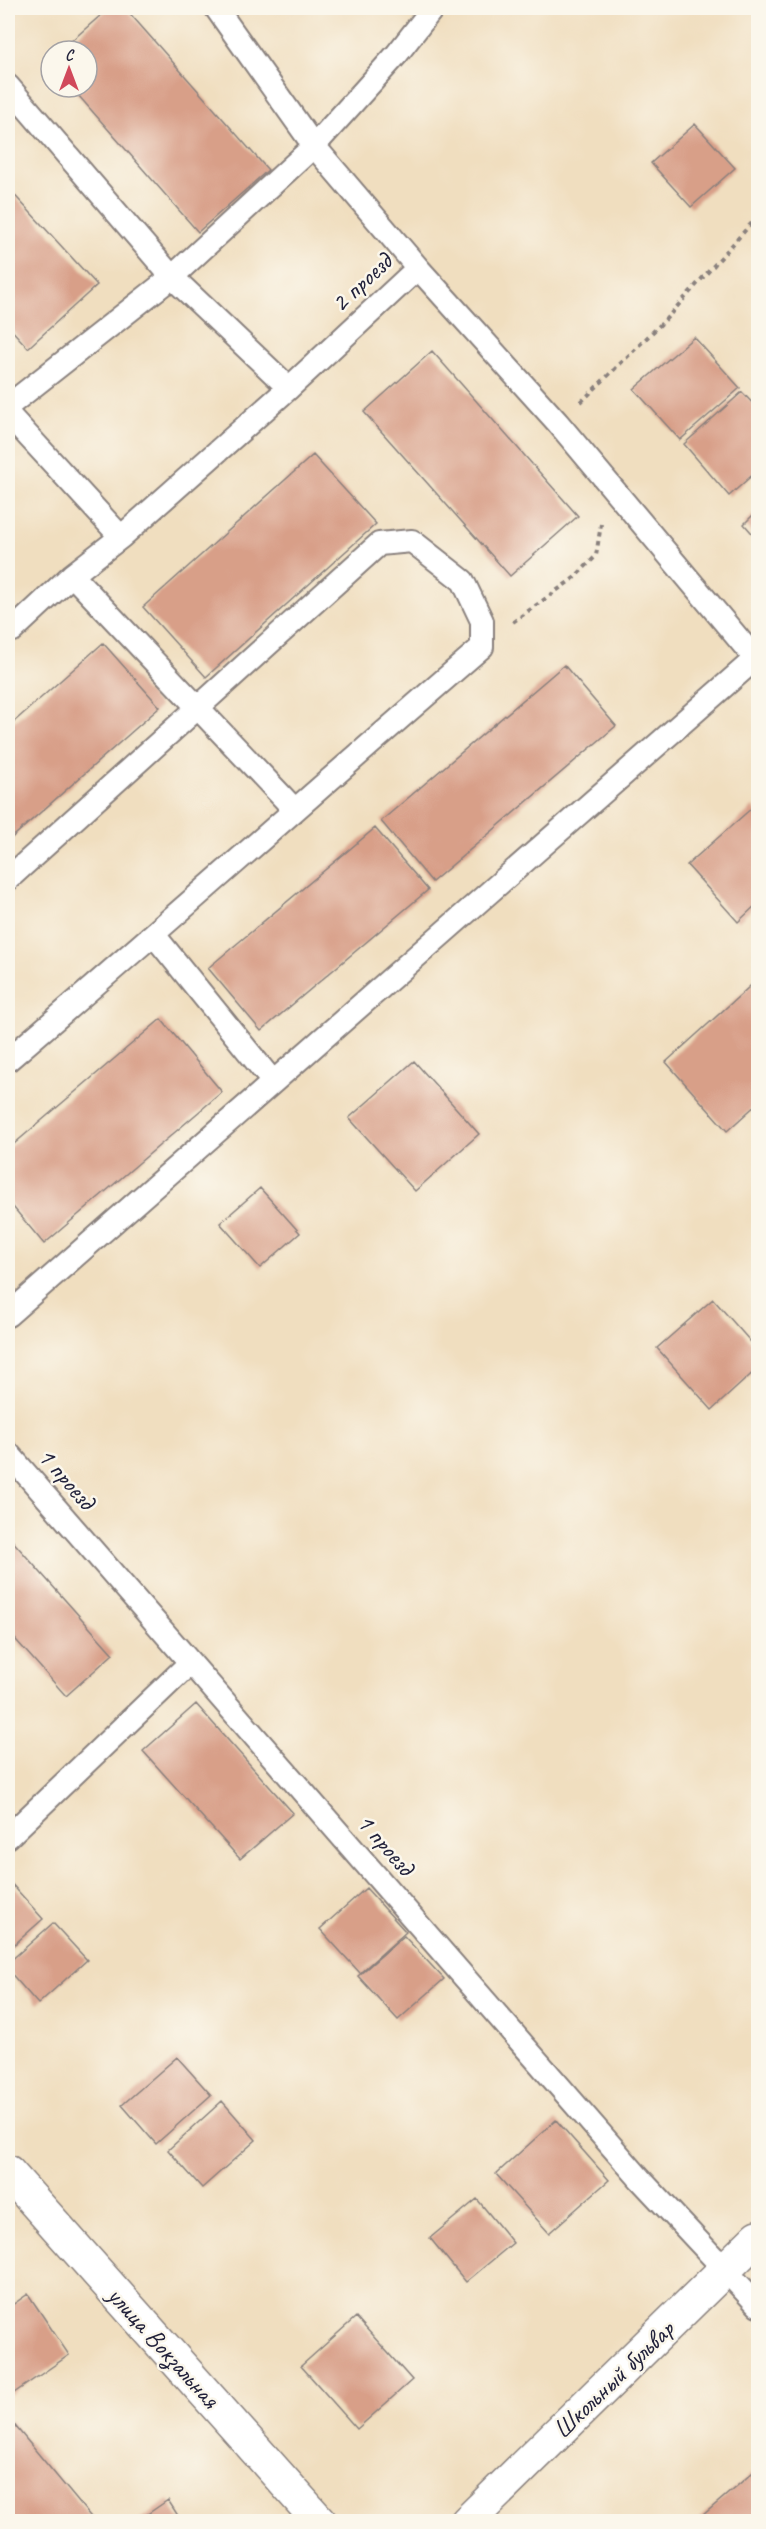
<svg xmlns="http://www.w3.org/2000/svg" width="766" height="2529" font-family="Caveat,sans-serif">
  <rect width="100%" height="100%" fill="#fbf7ec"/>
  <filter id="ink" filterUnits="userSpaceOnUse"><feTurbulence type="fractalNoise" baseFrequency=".0167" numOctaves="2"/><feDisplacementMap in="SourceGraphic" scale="12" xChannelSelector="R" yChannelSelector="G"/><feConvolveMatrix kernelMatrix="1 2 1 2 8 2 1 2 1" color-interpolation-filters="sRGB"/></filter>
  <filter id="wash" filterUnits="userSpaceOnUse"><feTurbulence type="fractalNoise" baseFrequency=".008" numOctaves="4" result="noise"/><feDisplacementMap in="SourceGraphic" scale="24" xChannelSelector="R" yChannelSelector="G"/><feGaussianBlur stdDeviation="1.35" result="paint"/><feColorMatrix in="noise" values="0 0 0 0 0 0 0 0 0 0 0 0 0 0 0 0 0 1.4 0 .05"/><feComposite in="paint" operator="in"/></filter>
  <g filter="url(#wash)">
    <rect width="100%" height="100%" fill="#f0debf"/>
    <g id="blocks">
      <!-- building -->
      <path fill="#d89f88" d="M109,8H125L268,170L198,232L71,87H87V51H60Z
        M695,124L735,168L691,207L651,163Z
        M8,188L97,285L28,348L8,326Z
        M694,337L740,388L680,440L634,389Z
        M432,351L578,516L510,576L364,412Z
        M742,392L758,409V470L729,496L684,444Z
        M313,455L376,524L206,677L143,607Z
        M758,510V540L744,524Z
        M103,643L160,707L8,841V727Z
        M564,665L616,726L432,882L381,821Z
        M753,807L758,813V903L738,922L687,865Z
        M375,828L428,890L261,1031L208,968Z
        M758,979V1103L727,1131L666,1062Z
        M161,1019L222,1092L44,1244L8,1201V1149Z
        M414,1061L479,1134L415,1191L349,1118Z
        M260,1188L300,1233L260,1268L220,1223Z
        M713,1299L758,1350V1368L712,1410L657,1348Z
        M9,1537L113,1654L66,1696L8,1631Z
        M196,1704L293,1813L240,1859L143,1751Z
        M9,1881L43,1919L8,1950V1883Z
        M366,1888L406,1932L360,1973L320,1929Z
        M53,1923L87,1960L38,2004L8,1970V1963Z
        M404,1936L444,1979L398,2020L358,1976Z
        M177,2057L211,2095L156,2144L122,2105Z
        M222,2101L256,2140L202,2188L168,2150Z
        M556,2120L609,2180L549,2233L496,2174Z
        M477,2199L513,2243L466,2282L430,2238Z
        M28,2294L69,2355L11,2395L8,2390V2308Z
        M356,2317L412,2380L357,2429L301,2366Z
        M11,2421L95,2522H8V2424Z
        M758,2468V2522H695Z
        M168,2500L182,2522H136Z"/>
    </g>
  </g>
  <g filter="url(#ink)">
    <use href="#blocks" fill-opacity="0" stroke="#89807d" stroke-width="1.5"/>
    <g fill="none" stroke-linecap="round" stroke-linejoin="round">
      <!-- service casing -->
      <g stroke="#89807d" stroke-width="26">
        <path id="service" d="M8,86L172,277L289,388L418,268L558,423L758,662
          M418,268L314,146L397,54L433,8
          M8,406L172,277L314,146L216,8
          M8,414L121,537
          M72,575L294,809
          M8,624L13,630L72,575L121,537L289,388
          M8,879L379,544L412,541L463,581L482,621V647C323,784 167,924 8,1060
          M154,935L273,1082
          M8,1315L755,659
          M8,1453L640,2179L758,2305
          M8,1837L190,1663"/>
      </g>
      <!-- minor casing -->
      <g stroke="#89807d" stroke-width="36">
        <path id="minor" d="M8,2172L320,2522
          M467,2522L758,2237"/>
      </g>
      <!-- path -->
      <path stroke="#89807d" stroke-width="4" stroke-dasharray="4.5 4.5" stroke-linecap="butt" d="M581,402L665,320L758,216
        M513,622L574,578L596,556L601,524"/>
      <!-- service -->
      <use href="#service" stroke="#fff" stroke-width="22"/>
      <!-- minor -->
      <use href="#minor" stroke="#fff" stroke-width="33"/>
    </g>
  </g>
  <g text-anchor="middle" stroke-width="5" stroke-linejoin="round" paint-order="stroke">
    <!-- street labels -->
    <g font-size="26" fill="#22223b" stroke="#fbf7ec">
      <text transform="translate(361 282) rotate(-43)" y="9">2 проезд</text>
      <text transform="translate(67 1478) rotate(49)" y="9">1 проезд</text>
      <text transform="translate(386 1844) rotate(49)" y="9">1 проезд</text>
      <text transform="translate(164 2347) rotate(48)" y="9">улица Вокзальная</text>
      <text transform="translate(613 2379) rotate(-44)" y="9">Школьный бульвар</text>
    </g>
  </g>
  <!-- margin -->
  <rect width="766" height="2529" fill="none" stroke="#fbf7ec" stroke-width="30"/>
  <!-- north arrow -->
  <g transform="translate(69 69)"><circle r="28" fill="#fbf7ec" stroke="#a4a2a5" stroke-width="1.5"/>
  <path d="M0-4.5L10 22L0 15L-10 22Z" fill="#d1495b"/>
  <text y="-9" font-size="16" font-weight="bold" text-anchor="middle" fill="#22223b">С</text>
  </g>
</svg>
